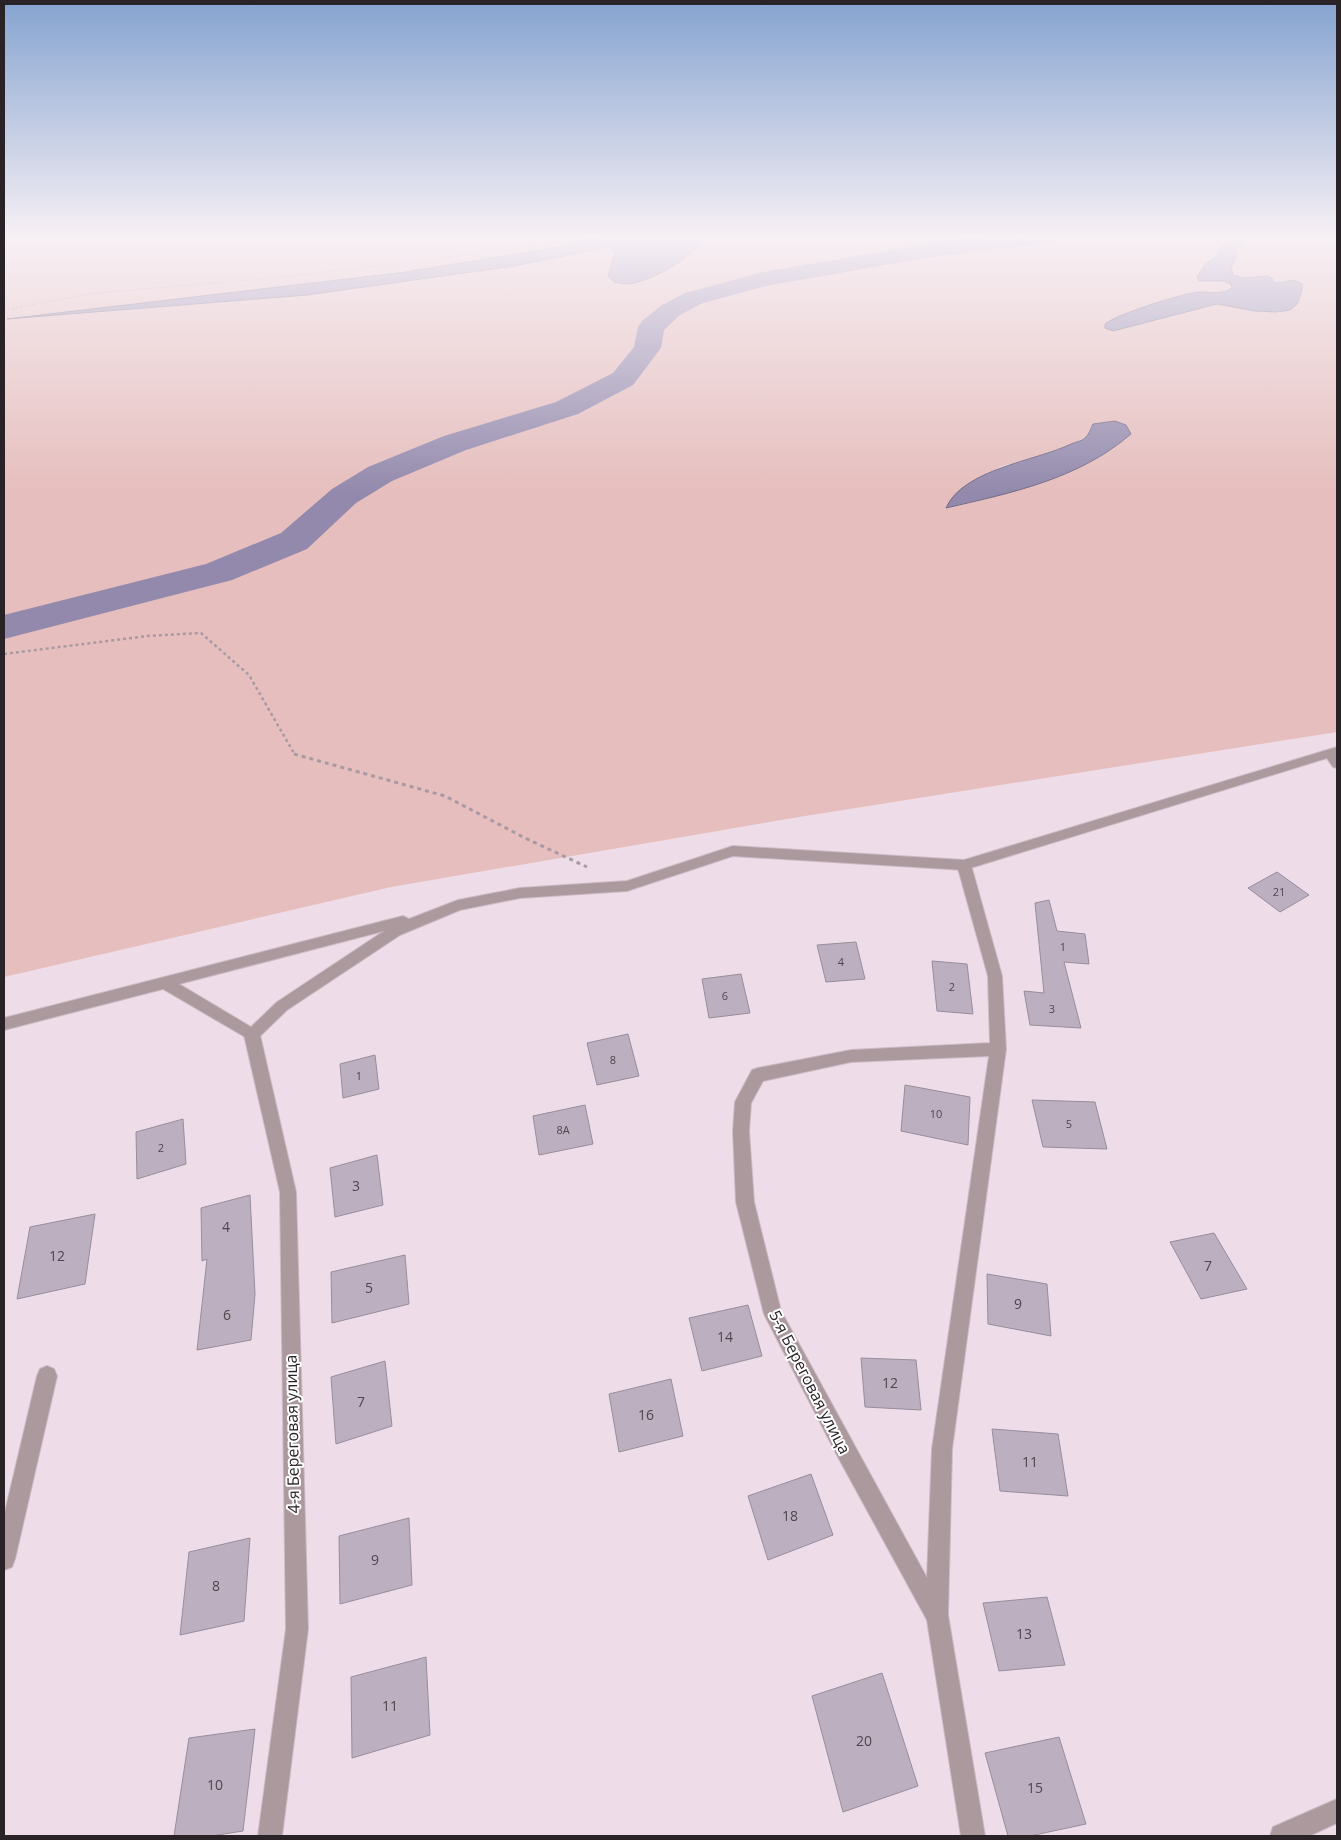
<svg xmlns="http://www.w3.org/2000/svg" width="1341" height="1840" font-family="'Open Sans',sans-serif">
  <rect width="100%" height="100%" fill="#eedde8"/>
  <!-- green -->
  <path fill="#e6bebd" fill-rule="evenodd" d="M4,236H604L558,247L406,272L27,318L307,295L514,266L609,247L615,251L611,262L629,284C656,276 677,263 699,245V236H1337V732L805,816L391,887L4,977ZM1238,247C1234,254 1236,261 1231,268L1233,275L1244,278L1267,276C1274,283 1278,284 1287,281L1302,291L1300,296L1255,311L1227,304L1207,305L1178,315L1124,328L1111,320C1135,312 1158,302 1182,295C1198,291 1218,297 1232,288V284L1223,281L1206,282L1198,273C1208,259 1223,254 1238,247ZM1086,437L1119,444C1065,479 1010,494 947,508L966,486L1002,466L1057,451Z"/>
  <!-- water -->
  <path fill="#9289ac" stroke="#726a84" d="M604,236H699V245C684,262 652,280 630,284C625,284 619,283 614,282L608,276L615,251L609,247L514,266L307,295L7,319L406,272L558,247Z
    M1238,240L1242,244L1236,251L1237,255L1231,268L1233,275L1244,278L1267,276L1272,278L1273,282L1279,283L1294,280L1302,284V291L1297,304L1290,310L1276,312L1255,311L1217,304L1113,331L1105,328V324C1117,314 1181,294 1198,292C1210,292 1221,295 1232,288L1231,284L1223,281H1199L1197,277L1205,264L1216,257L1221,247Z
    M1115,421L1126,425L1131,434C1079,479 1011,493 946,508C963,469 1036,461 1071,444C1075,442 1082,441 1085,438C1089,435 1091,428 1093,424Z"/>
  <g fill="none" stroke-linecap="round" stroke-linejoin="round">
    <!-- river -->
    <path fill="#9289ac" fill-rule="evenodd" d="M997,236H1061L1058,241L1050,243L931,257L766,286L703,303L680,315L664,330L661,348L633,385L578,414L466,450L392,481L356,503L307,549L232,580L4,639V615L206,564L281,533L332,489L368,467L444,436L556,402L613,373L634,347L638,327L642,321L662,305L685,293L763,272L931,243Z"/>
  </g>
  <!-- building -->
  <path fill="#bcb0c0" stroke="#978d9b" d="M1277,872L1309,895L1280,912L1248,888Z
    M1049,900L1057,931L1085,934L1089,964L1064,962L1081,1028L1030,1025L1024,991L1044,993L1035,903Z
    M856,942L865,979L826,982L817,945Z
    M932,961L967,964L973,1014L937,1011Z
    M741,974L750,1013L709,1018L702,979Z
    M628,1034L639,1076L597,1085L587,1043Z
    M375,1055L379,1089L343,1098L340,1064Z
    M905,1085L970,1097L968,1145L901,1131Z
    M1032,1100L1095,1102L1107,1149L1043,1147Z
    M585,1105L593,1144L539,1155L533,1116Z
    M183,1119L186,1164L137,1179L136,1132Z
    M377,1155L383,1205L335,1217L330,1168Z
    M250,1195L255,1294L251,1340L197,1350L207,1259L202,1261L201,1208Z
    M95,1214L85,1284L17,1299L30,1227Z
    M1214,1233L1247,1289L1201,1299L1170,1242Z
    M405,1255L409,1304L332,1323L331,1272Z
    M987,1274L1047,1284L1051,1336L988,1324Z
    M748,1305L762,1356L702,1371L689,1318Z
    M861,1358L916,1360L921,1410L865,1407Z
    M385,1361L392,1426L336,1444L331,1377Z
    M671,1379L683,1436L619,1452L609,1394Z
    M992,1429L1058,1434L1068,1496L1000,1491Z
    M811,1474L833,1535L768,1560L748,1496Z
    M409,1518L412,1585L340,1604L339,1536Z
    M250,1538L244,1621L180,1635L189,1552Z
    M1047,1597L1065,1665L999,1671L983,1603Z
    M426,1657L430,1735L352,1758L351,1677Z
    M882,1673L918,1786L843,1812L812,1696Z
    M255,1729L243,1831L211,1836H174L189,1738Z
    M1059,1737L1086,1824L1030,1836H1008L985,1753Z"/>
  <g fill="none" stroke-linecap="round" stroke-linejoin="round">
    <!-- service casing -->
    <g stroke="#cbbbc5" stroke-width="2">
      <path id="service" d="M1337,747V755L964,870L733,856L627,891L520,898L460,910L400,935L287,1010L257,1039L252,1041L163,989L4,1030V1018L403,916L409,919L458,900L520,888L627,881L733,846L964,860ZM384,931L277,1002L251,1027L179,984Z"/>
    </g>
    <!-- minor casing -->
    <g stroke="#cbbbc5" stroke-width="2">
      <path id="minor" d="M1330,750C1339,753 1337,760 1337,768L1333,767L1324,754Z
        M964,860L969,862L971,865L1002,976L1006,1049L952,1449L948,1615L985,1836H961L927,1620L838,1457L764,1314L736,1202L733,1131L735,1102L752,1070L758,1068L851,1050L990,1043L988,976L957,865L959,862ZM989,1056L932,1449L927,1578L781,1311L754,1202L749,1131L751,1103L763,1081L851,1062Z
        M252,1029L257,1031L260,1035L296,1192L308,1629L282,1836H258L286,1629L280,1192L244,1035L247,1031Z
        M47,1366L54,1369L57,1376L15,1559L12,1567L4,1570V1516L37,1376L40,1369Z
        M1337,1799V1823L1309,1836H1270L1273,1827Z"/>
    </g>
    <!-- path-far2 -->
    <path stroke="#a89aa3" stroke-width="1" stroke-dasharray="2 2" stroke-linecap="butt" d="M4,310L96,293L275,278L434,260L528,245L568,236"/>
    <!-- path-far1 -->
    <path stroke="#a89aa3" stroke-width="2.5" stroke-dasharray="3 3" stroke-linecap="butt" d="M4,654L147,636L201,633L249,675L295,755"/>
    <!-- path -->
    <path stroke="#a89aa3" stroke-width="3" stroke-dasharray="4 4" stroke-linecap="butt" d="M294,754L445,796L525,838L587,867"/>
    <!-- service -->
    <use href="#service" fill="#ab999e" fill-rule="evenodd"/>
    <!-- minor -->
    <use href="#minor" fill="#ab999e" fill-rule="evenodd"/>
  </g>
  <!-- sky -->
  <linearGradient id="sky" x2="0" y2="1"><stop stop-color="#85a3d0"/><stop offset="0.48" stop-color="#f7f0f5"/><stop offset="1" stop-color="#f7f0f5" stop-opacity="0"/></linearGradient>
  <rect width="1341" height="493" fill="url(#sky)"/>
  <g text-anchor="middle" stroke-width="4" stroke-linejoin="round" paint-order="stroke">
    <!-- number labels -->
    <g font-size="11" fill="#4e464d">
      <text x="1279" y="896">21</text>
      <text x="1063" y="951">1</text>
      <text x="841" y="966">4</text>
      <text x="952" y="991">2</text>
      <text x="725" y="1000">6</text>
      <text x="1052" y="1013">3</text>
      <text x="613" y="1064">8</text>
      <text x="359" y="1080">1</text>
      <text x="936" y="1118">10</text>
      <text x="1069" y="1128">5</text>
      <text x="563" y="1134">8А</text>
      <text x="161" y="1152">2</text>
    </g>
    <!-- near-number labels -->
    <g font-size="14" fill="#4e464d">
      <text x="356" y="1191">3</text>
      <text x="226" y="1232">4</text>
      <text x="57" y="1261">12</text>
      <text x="1208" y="1271">7</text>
      <text x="369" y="1293">5</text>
      <text x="1018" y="1309">9</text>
      <text x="227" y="1320">6</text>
      <text x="725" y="1342">14</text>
      <text x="890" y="1388">12</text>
      <text x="361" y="1407">7</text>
      <text x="646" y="1420">16</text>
      <text x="1030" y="1467">11</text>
      <text x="790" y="1521">18</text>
      <text x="375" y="1565">9</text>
      <text x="216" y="1591">8</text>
      <text x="1024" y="1639">13</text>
      <text x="390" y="1711">11</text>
      <text x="864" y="1746">20</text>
      <text x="215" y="1790">10</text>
      <text x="1035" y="1793">15</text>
    </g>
    <!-- near-street labels -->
    <g font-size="16" fill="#292227" stroke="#fff">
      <text transform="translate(810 1382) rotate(63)" y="6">5-я Береговая улица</text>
      <text transform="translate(292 1434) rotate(-91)" y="6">4-я Береговая улица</text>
    </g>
  </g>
  <!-- border -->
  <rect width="1341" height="1840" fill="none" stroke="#292227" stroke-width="10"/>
</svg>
